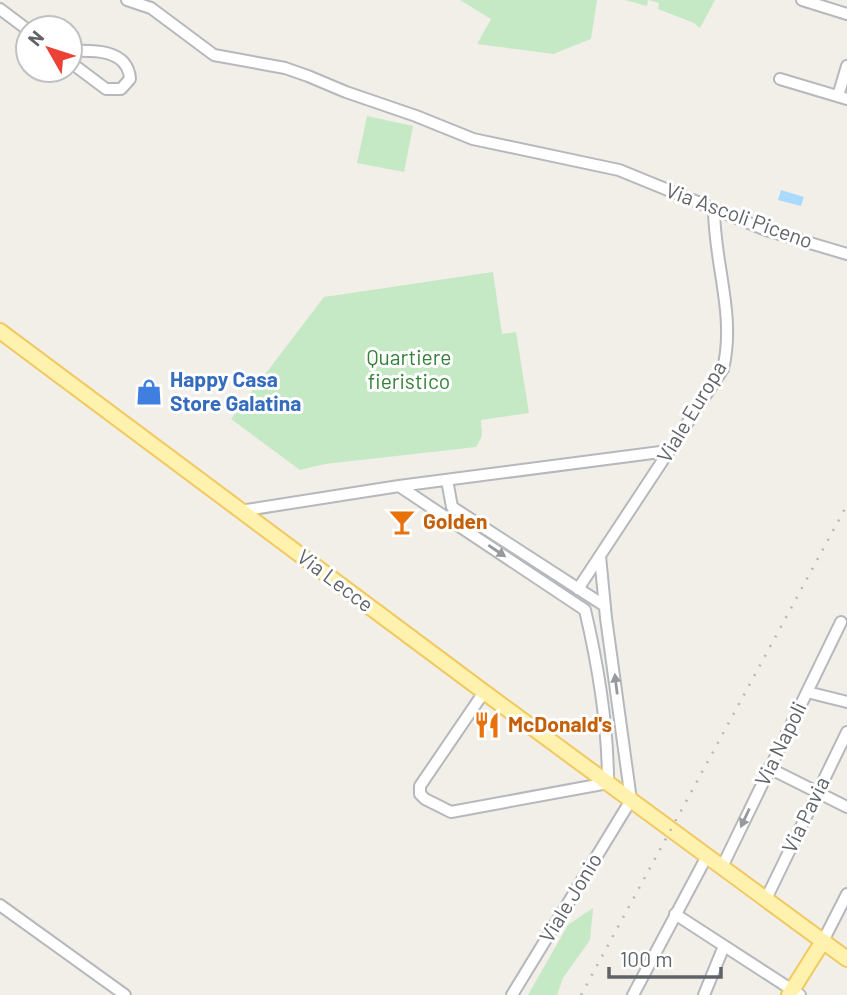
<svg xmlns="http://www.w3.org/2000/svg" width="847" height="995" font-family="Barlow,sans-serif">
  <rect width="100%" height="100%" fill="#f1efe8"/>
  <!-- green -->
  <path fill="#c5e8c5" d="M460,0H597L591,39L553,54L477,44L491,19Z
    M625,0H715L700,28L694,23L658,9L659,3L648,0L647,6Z
    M367,116L413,126L404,172L357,163Z
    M493,272L502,334L516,332L529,413L481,420L482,436L476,447L325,464L300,470L231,419L324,297Z
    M593,908L590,940L563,978L557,995H528L568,925Z"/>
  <!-- water -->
  <path fill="#aadaff" d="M781,190L804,197L801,206L778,200Z"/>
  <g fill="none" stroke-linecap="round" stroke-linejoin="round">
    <!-- minor casing -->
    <g stroke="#b5b8bc" stroke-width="14">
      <path id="minor" d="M127,0L151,8L214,55L285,68L308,76L346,92L416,116L473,139L619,170L766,230L847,254
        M802,0L847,14
        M0,9L28,30
        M70,51C93,50 128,49 130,79L121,89H106L70,62
        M780,79L847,99
        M838,96L847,66
        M447,480L452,507L605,606
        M399,486L585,610
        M240,511L399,486L668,451
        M578,589L723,369C736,315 714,263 714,209
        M484,692L420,786V794L425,799L451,812L608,783C608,725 598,665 585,610
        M807,692L847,702
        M769,768L847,807
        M722,867L841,622
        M766,899L847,732
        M0,905L125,995
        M675,914L800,995
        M823,941L847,894
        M512,995L631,800L606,618L600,556
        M633,995L707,856
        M704,995L724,946"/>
    </g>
    <!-- major casing -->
    <g stroke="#f2c960" stroke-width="18">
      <path id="major" d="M0,331L484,692L847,959
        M789,995L823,941"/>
    </g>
    <!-- minor -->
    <use href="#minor" stroke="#fff" stroke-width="10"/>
    <!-- major -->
    <use href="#major" stroke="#fff2af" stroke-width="14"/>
    <!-- rail -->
    <path stroke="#b6b7b8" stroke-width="2.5" stroke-dasharray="2 9" stroke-linecap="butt" d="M581,995L847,505"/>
  </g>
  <!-- one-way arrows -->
  <defs><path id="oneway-solid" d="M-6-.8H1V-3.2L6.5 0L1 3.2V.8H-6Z" transform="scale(1.75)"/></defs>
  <g fill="#979a9d">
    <use href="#oneway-solid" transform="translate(497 551) rotate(34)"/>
    <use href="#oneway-solid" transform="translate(616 684) rotate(-97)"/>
    <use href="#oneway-solid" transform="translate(745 818) rotate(115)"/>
  </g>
  <!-- icons -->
  <defs>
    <g id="shop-bare" transform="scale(2.1)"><path d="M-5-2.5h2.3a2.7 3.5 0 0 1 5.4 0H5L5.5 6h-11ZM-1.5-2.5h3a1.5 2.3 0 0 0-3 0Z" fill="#3f7fe0" stroke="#fff" stroke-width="2.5" paint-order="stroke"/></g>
    <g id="bar-bare" transform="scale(2.1)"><path d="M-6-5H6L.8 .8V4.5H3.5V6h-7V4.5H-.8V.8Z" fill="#e8710a" stroke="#fff" stroke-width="2.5" paint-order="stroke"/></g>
    <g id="restaurant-bare" transform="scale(2.1)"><path d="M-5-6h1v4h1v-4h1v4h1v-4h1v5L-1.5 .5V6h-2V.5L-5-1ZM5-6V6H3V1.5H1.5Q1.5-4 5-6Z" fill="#e8710a" stroke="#fff" stroke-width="2.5" paint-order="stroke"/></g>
  </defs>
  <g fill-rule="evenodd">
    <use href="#shop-bare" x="149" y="392"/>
    <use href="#bar-bare" x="402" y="522"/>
    <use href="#restaurant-bare" x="487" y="725"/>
  </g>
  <g text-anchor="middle" stroke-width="6" stroke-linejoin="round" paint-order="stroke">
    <!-- street labels -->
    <g font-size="21" fill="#5f6368" stroke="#fff">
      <text transform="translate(739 216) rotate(20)" y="7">Via Ascoli Piceno</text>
      <text transform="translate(692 412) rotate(-59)" y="7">Viale Europa</text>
      <text transform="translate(335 581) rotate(37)" y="7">Via Lecce</text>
      <text transform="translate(781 744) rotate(-64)" y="7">Via Napoli</text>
      <text transform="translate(806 815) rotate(-64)" y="7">Via Pavia</text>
      <text transform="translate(571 898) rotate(-59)" y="7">Viale Jonio</text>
    </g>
    <!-- park labels -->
    <g font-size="21" fill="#348238" stroke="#fff">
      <text x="409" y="365">Quartiere<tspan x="409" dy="24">fieristico</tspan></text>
    </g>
    <!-- shop labels -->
    <g font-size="21" font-weight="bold" fill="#366cbe" stroke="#fff" text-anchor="start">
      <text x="170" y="387">Happy Casa<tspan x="170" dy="24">Store Galatina</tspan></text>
    </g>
    <!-- food labels -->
    <g font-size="21" font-weight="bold" fill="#c56008" stroke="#fff" text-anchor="start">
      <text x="423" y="529">Golden</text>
      <text x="508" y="732">McDonald's</text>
    </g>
  </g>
  <!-- north arrow -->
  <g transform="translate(49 49) rotate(309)"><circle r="33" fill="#ffffff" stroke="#bfc1c3" stroke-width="2"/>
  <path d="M0-5L12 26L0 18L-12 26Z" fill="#ea4335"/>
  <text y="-10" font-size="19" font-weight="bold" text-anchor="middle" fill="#5f6368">N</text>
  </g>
  <!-- scale -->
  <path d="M609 967v10h112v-10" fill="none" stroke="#5f6368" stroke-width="3.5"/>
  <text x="620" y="967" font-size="21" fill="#5f6368" stroke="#ffffff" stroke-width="5" paint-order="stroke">100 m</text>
</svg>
